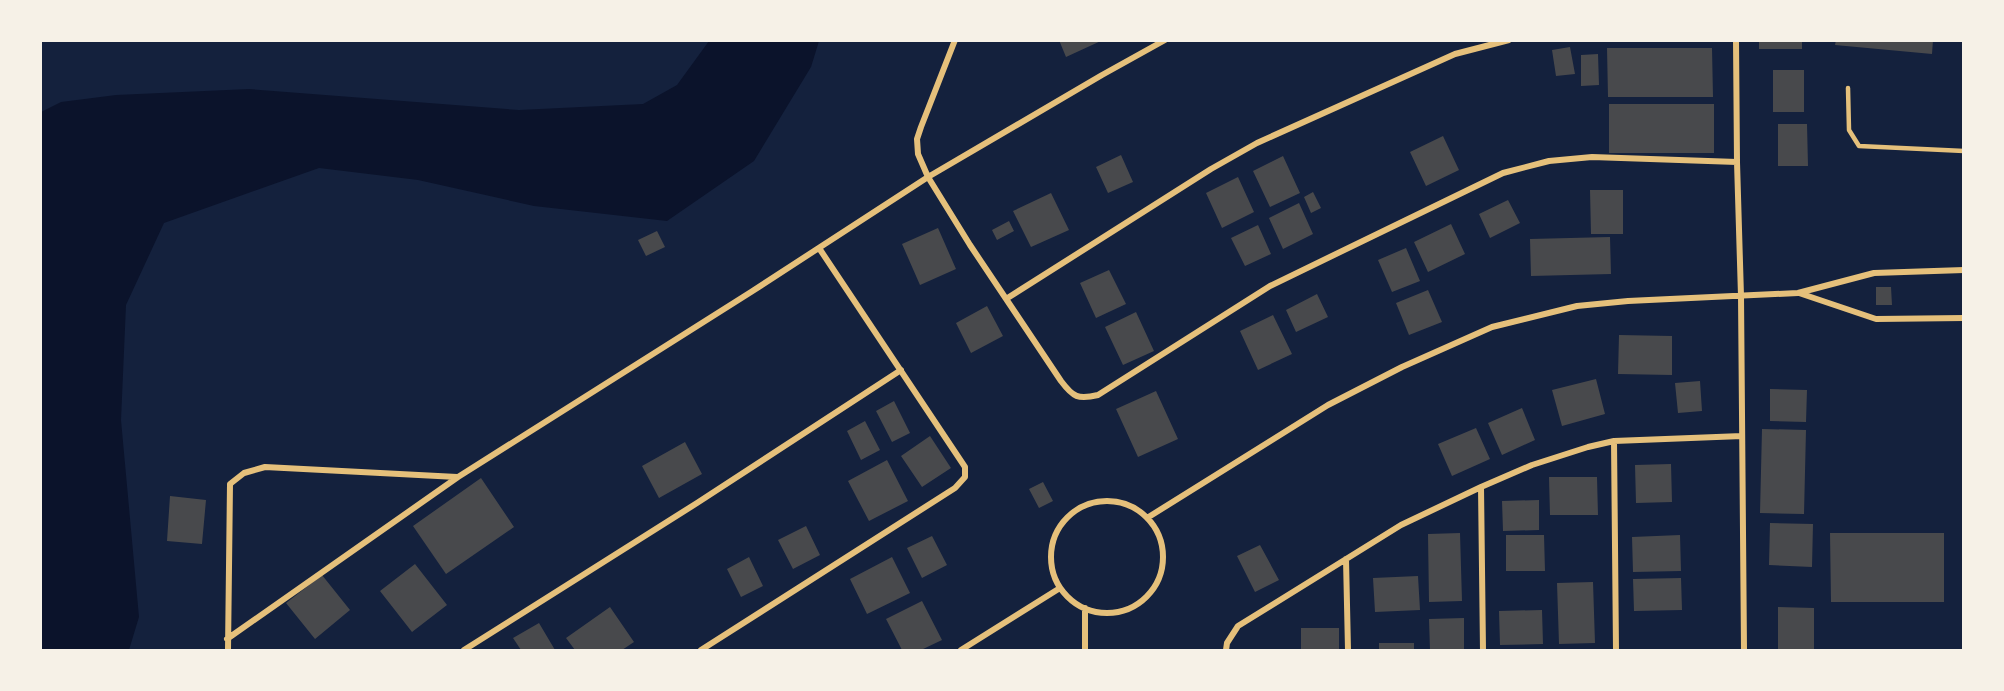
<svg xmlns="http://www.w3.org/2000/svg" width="2004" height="691" font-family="Roboto,sans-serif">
  <rect width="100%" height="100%" fill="#14213d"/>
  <!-- water -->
  <path fill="#0b132b" d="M709,41H819L811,67L754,161L667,221L534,206L418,180L319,168L164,223L126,305L121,420L139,617L129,650H41V112L61,102L116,95L249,89L519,110L643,104L677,85Z"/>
  <!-- building -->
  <path fill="#48494c" d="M1059,40H1103L1066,57Z
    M1759,40H1802V49H1759Z
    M1836,40H1933L1932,54L1835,45Z
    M1570,47L1575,74L1556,76L1552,50Z
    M1607,48H1712L1713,97H1608Z
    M1598,54L1599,85L1581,86V55Z
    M1773,70H1804V112H1773Z
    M1609,104H1714V153H1609Z
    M1778,124H1807L1808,166H1778Z
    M1443,136L1459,170L1426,186L1410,152Z
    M1121,155L1133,182L1108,193L1096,167Z
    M1283,156L1300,193L1270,207L1253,171Z
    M1238,177L1254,212L1222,228L1206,193Z
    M1590,190H1623V234H1591Z
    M1313,192L1321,208L1311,213L1304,197Z
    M1051,193L1069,230L1031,247L1013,211Z
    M1508,200L1520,223L1490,238L1479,214Z
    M1299,203L1313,234L1283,249L1269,218Z
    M1009,221L1014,231L997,240L992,230Z
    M1451,224L1465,254L1428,272L1414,242Z
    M1258,225L1271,254L1245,266L1231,238Z
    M938,228L956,269L920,285L902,244Z
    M657,231L665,247L646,256L638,240Z
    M1610,237L1611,274L1531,276L1530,239Z
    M1406,248L1420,281L1392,292L1378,260Z
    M1109,270L1126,304L1096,318L1080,283Z
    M1876,287H1891L1892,305H1876Z
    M1428,290L1442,322L1409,335L1396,303Z
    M1317,294L1328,317L1296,332L1286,310Z
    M987,306L1003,336L971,353L956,323Z
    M1136,312L1154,351L1123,365L1105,327Z
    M1273,315L1292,354L1258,370L1240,331Z
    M1619,335L1672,336V375L1618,374Z
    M1596,379L1605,414L1562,426L1552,390Z
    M1700,381L1702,411L1678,413L1675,383Z
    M1770,389L1807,390L1806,422L1770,421Z
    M1156,391L1178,439L1138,457L1116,409Z
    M894,401L910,433L892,442L876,411Z
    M1522,408L1535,440L1502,455L1488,423Z
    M865,421L880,450L861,460L847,431Z
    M1476,428L1490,459L1452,476L1438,444Z
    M1762,429L1806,430L1804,514L1760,513Z
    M930,436L951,468L922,487L901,456Z
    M685,442L702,474L659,498L642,466Z
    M887,460L908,501L869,521L848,481Z
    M1671,464L1672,502L1636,503L1635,465Z
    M1549,477H1597L1598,515H1550Z
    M481,478L514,527L446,574L413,526Z
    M1043,482L1053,501L1039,508L1029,489Z
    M170,496L206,500L202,544L167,541Z
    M1539,500V530L1503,531L1502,501Z
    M1770,523L1813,524L1812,567L1769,565Z
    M806,526L820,555L793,569L778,540Z
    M1460,533L1462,601L1429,602L1428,534Z
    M1830,533H1944V602H1831Z
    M1506,535H1544L1545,571H1506Z
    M1680,535L1681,571L1633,572L1632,537Z
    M932,536L947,565L922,578L907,548Z
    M1260,545L1279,580L1255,592L1237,556Z
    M749,557L763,586L741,597L727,569Z
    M892,557L910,593L867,614L850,579Z
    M415,564L447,605L412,632L380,591Z
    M322,575L350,610L315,639L286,603Z
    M1418,576L1420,610L1375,612L1373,578Z
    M1681,578L1682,610L1634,611L1633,579Z
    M1593,582L1595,643L1559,644L1557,583Z
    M922,601L942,640L921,650H902L886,619Z
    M610,607L634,642L622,650H575L566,638Z
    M1778,607L1814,608V650H1778Z
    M1542,610L1543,644L1500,645L1499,611Z
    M1464,618V650H1430L1429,619Z
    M539,623L555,650H521L513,638Z
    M1301,628H1339V650H1301Z
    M1379,643H1414V650H1379Z"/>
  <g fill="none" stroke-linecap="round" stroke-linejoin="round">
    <!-- service -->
    <path stroke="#e5c07b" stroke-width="4.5" d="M1848,88L1849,130L1859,146L1964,151"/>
    <!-- minor -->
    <path stroke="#e5c07b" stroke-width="6" d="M955,40L921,127L917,139L918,154L928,177L970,245L1061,381C1073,397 1078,400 1098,395L1270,286L1503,173L1549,161L1592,157L1737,162
      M1736,40L1737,162L1741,296L1744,650
      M1799,293L1876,319L1964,318
      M1006,299L1211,169L1257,143L1455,54L1509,40
      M1614,441L1616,650
      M1481,487L1483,650
      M1051 557a56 56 0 1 1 112 0a56 56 0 1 1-112 0Z
      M1147,518L1328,405L1402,367L1492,327L1577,306L1628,301L1798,293L1874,273L1964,270
      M1346,559L1348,650
      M1085,608V650
      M227,639L458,477L751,292L928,177L1102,75L1165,40
      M228,650L230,484L244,473L265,467L457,477
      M464,650L697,503L901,370
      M701,650L955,488L965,477V467L819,248
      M961,650L1060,588
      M1226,650L1227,643L1238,626L1401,525L1481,487L1532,465L1588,447L1614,441L1742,436"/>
  </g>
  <!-- border -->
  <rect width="2004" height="691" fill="none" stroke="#f6f1e7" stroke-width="84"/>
</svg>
